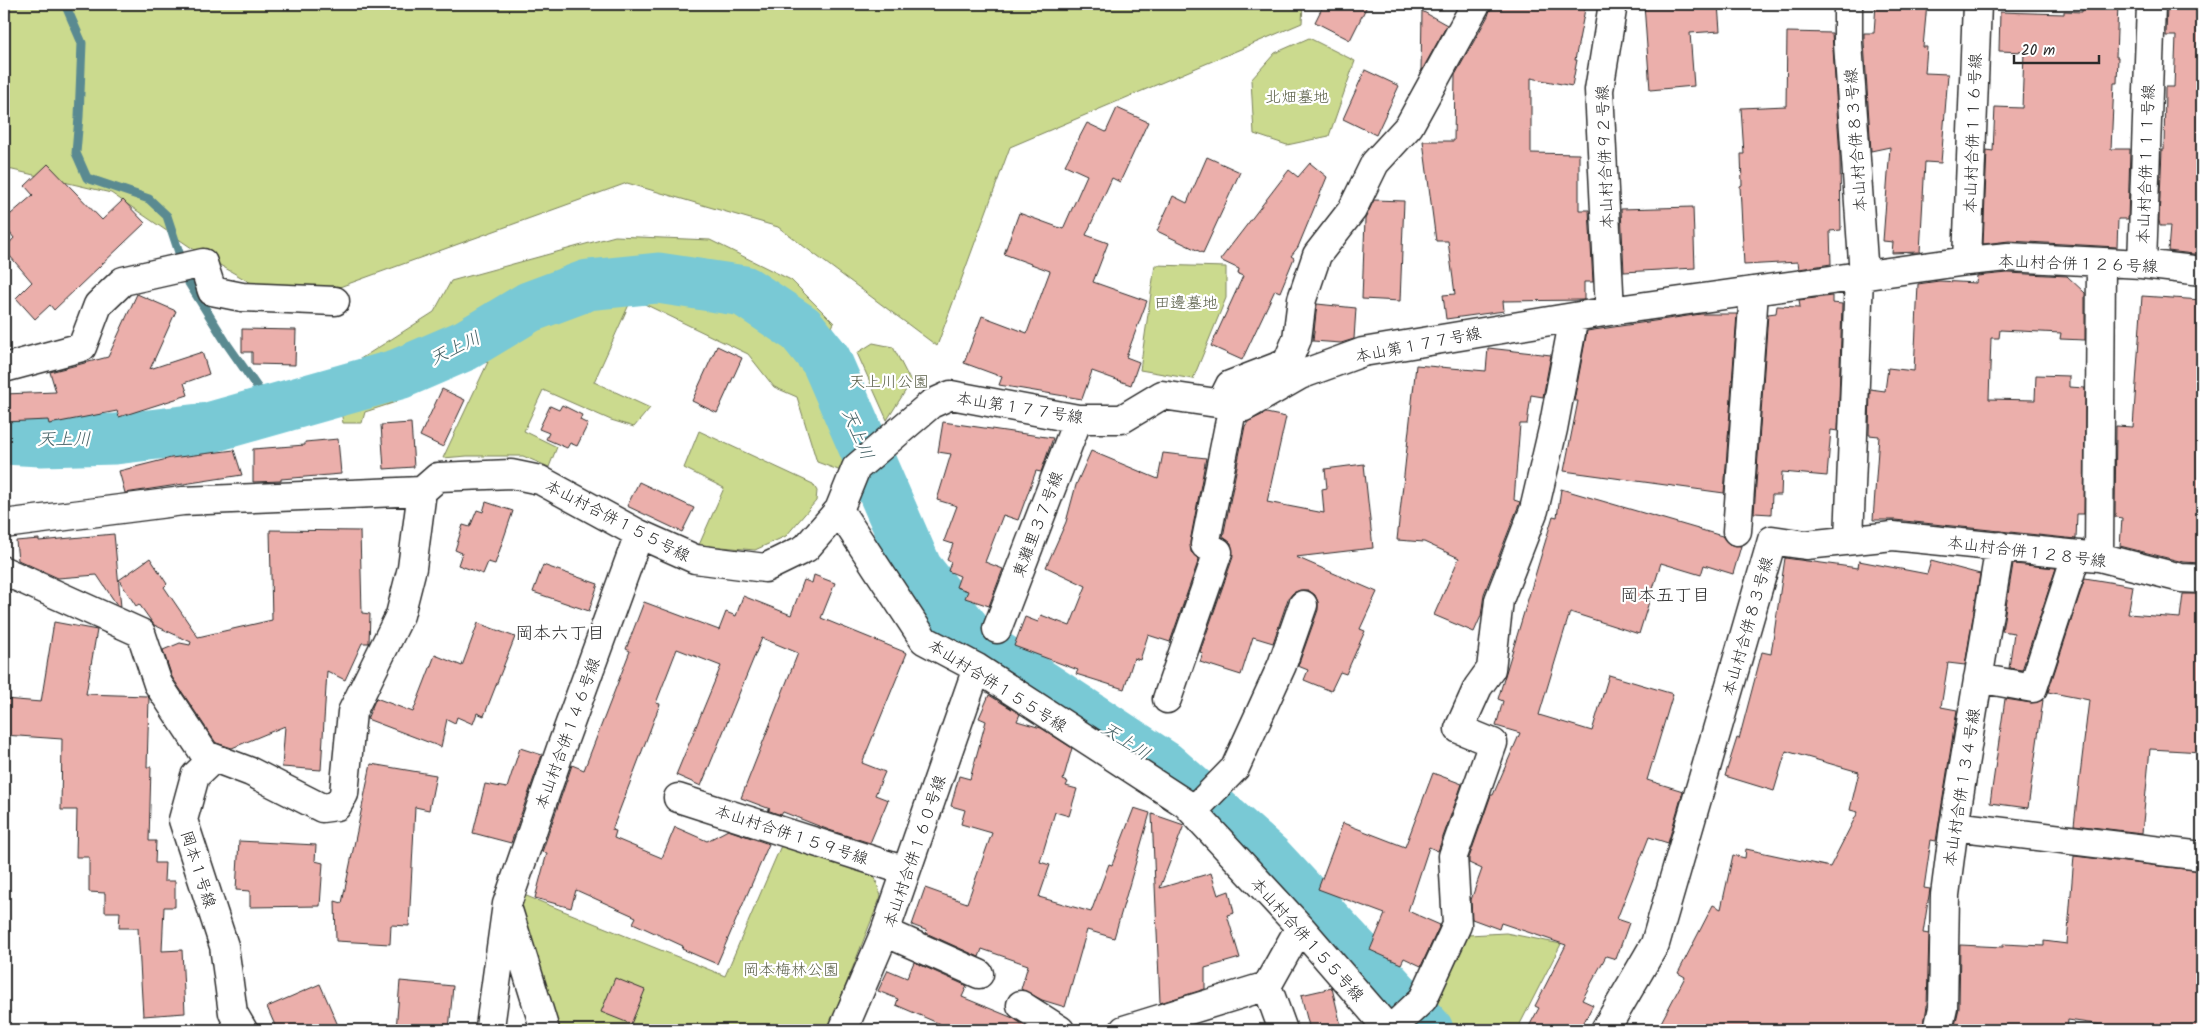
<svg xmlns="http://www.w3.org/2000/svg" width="2206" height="1034" font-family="Kalam,'Klee One',sans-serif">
  <rect width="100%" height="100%" fill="#fff"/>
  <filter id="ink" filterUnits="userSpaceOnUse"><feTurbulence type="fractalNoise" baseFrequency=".02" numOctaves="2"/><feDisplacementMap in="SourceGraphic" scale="10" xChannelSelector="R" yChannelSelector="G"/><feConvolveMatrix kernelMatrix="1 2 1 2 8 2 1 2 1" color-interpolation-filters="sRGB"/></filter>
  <g filter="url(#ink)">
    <!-- green -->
    <path fill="#cbda8e" stroke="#7b825c" d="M4,4H1303L1302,23L1010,147L937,346L778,227L627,183L334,289L258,287L199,253L111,193L4,168Z
      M1309,38L1355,61L1329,136L1287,145L1254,134L1251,80L1275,53Z
      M615,236L710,240L791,280L834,323L830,331L763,285L714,264L692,272L709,294L771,331L824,386L852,442L841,471L817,462L797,397L774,387L748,354L632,298L594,382L650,408L634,427L611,420L543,390L524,431L557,447L549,467L523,456H467L443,458L488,362L412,379L396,402L365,412L362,423H343L335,375L434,312L451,281Z
      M1155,265L1226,267V298L1193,379L1140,370Z
      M873,343L893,347L911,382L887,420L857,353Z
      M699,431L813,484L817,491L816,501L786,536L755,550L699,545L724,488L684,468Z
      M783,841L874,875L881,896L828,1030H554L518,917L524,895L725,976Z
      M1506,933L1561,944L1520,1024L1526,1030H1452L1432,1008L1468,935Z"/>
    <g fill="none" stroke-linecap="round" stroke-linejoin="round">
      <!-- stream -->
      <path stroke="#5a8a91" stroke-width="9" d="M65,4L82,43L79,117L76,153L87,178L149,199L167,216L189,283L227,344L273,410"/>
      <!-- river -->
      <path stroke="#79c9d5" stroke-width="51" d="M4,439L41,441L115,439L208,428L399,374L466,345L529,307L588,285L658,278L744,291L801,329L826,360L917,569L974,641L1164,766L1269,859L1428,1030"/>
    </g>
    <!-- building -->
    <path fill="#ebafab" stroke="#2b2b2b" d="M1324,4H1368L1350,40L1315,22Z
      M1492,4H1586L1575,60H1577L1572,86L1531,78V153L1579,154V210H1589L1593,282H1584V300L1503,301L1504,311L1446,319L1443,295L1455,294L1448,241H1436L1423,141H1454L1455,75L1488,16Z
      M1644,4H1718L1720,31L1690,33L1694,86L1650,90Z
      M1876,4H1927L1923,47H1927L1925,73L1948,74L1941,163L1925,162L1920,252L1892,253L1893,242L1883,241L1890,147L1871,151L1864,42V33H1874Z
      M2082,4H2118L2116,57H2118L2117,83H2114L2111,149H2130L2128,219H2118L2117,247L2009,241L1983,244L1987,150L1993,151L1995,107L2022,108L2024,52L1999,51L2000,12L2064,14V11L2082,12Z
      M2167,6L2202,8V255L2168,251L2170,226H2160L2159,220L2162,150H2164L2165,87H2174L2176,36H2166Z
      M1422,11L1447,25L1421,72Z
      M1787,32L1832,33L1840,157L1841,230L1830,231L1831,264L1799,269L1798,262L1744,265L1740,186L1742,185L1741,154H1744L1741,108L1786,106Z
      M1365,70L1399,86L1376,135L1343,119Z
      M1117,108L1148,122L1120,182L1112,178L1086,235L1108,243L1093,282L1147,301L1126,357L1139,362L1131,385L1092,371L1082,399L999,385L1002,377L964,363L982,316L1027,333L1050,271L1004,254L1019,213L1063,229L1087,175L1065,165L1087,123L1106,132Z
      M1207,157L1240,172L1203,253L1157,231L1173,196L1187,203Z
      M1310,163L1327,177L1298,247L1291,256L1294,258L1280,292L1275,290L1242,360L1211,346L1243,276L1238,274L1239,269L1220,260L1289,170L1298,177Z
      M48,164L102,220L123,200L145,223L54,310L50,305L35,319L16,298L32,282L4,249L14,238L4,225V220L33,195L25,186Z
      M1374,200L1404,201L1400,301L1362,299L1365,219Z
      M1693,207L1695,268L1624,272L1621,209Z
      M2008,273L2067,276L2085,293V340L2060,339L2061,333L2000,330L1999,338H1991L1989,399L2035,400L2036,375L2069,376V387L2085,388L2084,514H2077L2076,539L1895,520H1873L1879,436L1869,435L1870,389L1885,391L1888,368L1914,371L1918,284L1939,281L1976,283L1977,276Z
      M137,294L176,311L150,369L202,352L209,374L184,383L188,395L119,417L117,411L49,424L48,420L4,422V394L56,392L50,372L108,357Z
      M1832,296V303L1842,304L1838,431L1831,430L1827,476L1782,472L1781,495H1772L1771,514L1754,513L1768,314L1776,313L1777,306L1800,307L1799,300Z
      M2142,296L2202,300V563L2183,562L2120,546L2122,518L2115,517L2116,426L2133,427Z
      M1317,304L1356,308L1354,339L1341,343L1313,341Z
      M1701,314H1737L1724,493L1564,471L1578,401H1574L1587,331Z
      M242,329L296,330L295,365L252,364V352H242Z
      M717,346L742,358L717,413L692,401Z
      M1488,348L1551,355L1543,397L1531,395L1527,424H1520L1514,500L1520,502L1484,594L1481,616L1474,632L1434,615L1459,558L1424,542L1397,540L1416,365L1486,371Z
      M442,389L465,400L443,447L420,436Z
      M562,405L582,415L580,420L588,424L577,446L570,443L567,448L546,439L549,433L539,429L550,406L559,410Z
      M1266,413L1286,417L1267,502L1324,513L1322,489L1327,488L1325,469L1364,464L1373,548L1296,557L1377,592L1360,629L1365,631L1346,674L1340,672L1331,691L1304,680L1308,670L1298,666L1318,610V602L1315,595L1308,590H1300L1293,593L1288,599L1273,643L1253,637L1241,675L1200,662L1203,653L1200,652L1233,557L1231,543L1223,537L1245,426L1249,421Z
      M943,422L1053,438L1041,472L1036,471L1018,520L1003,515L985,562L1003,569L989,606L965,598L968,591L956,587L960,576L948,571L951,562L947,560L953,544L944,541L957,506L937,500L951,454L938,452Z
      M411,423L414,467L384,469L381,425Z
      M338,439L341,474L281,479V481L253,482V449L305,445V442Z
      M234,450L242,475L125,493L119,471L171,458Z
      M1091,451L1158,479L1163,453L1206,458L1190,542L1191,552L1199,559L1170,642L1148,635L1140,660L1134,658L1124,689L1076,674L1078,670L1014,646L1025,617L1038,622L1041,615L1070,626L1086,586L1046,567L1066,522L1076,485Z
      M639,482L694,508L682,532L627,506Z
      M1561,489L1722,536L1729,544L1741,546L1733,574L1704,565L1701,575L1661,563L1639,634L1570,612L1539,715L1592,731L1609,675L1673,694L1647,780L1683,791L1668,843L1649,837L1617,919L1629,923L1616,959L1606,956L1582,1000L1593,1005L1580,1030H1527L1539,1008L1535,1006L1566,945L1501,923L1499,929L1472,919L1471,900L1482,869L1469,863V858L1491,795H1493L1520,733L1496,726L1503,701L1498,699L1553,516L1557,517Z
      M486,502L513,511L495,564L488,562L483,574L458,565L462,553L455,550L463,525L470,527L477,510L483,512Z
      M270,530L360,531L362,613L370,614L369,643H362L345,680L327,671L321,770L282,767L285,726L232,748L216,743L172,677L163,650L180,643L190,645L191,642L154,625L139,604L136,606L119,580L150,558L167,584L164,587L198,637L272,620Z
      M114,534L121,607L117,605L97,575L58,578L18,560L16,541L39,539V541Z
      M1785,558L1858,568L1859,561L1927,574L1931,561L1980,574L1965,665L1948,663L1941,707L1957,710L1936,841L1931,840L1924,888L1930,889L1923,933L1929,934L1927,1006L1923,1030H1657L1685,977L1678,973L1713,905L1721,909L1733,855L1745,858L1746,849L1830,867L1858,812L1850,810L1859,772L1786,751L1774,791L1725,776L1737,738L1739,739L1762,652L1771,654Z
      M2013,564L2056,568L2022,670L2009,668L2014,633L2002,631Z
      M543,565L598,584L589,611L533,592Z
      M814,575L835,583L821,618L907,653L862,763L885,772L875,795L888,800L870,843L829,830L783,812L781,815L767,810L770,809L741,798L798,653L762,638L701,786L676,775L721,666L677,649L656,703L660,704L612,830L616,831L614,838L662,858L675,827L707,841L728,830L769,844L717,964L682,949L683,946L633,923L636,917L576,890L571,908L535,898L547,853L542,852L572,765L584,770L630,651L626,649L644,602L719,630L726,612L736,616L743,596L791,615L804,580L812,583Z
      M2085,578L2133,586L2128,614L2180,618L2183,594H2202V694L2200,716H2202V752L2150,749L2142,833L2074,825L2089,700L2048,692Z
      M54,622L97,630L86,694L147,696L149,698L147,767H151L149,841H156L155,863H165L164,881H175V907H164L162,951L182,950L185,1013L143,1016L138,928H119L120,912H105V893L89,892V857H76L77,810H61L62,739L4,735V699L41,702Z
      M478,623L515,637L484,716L477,713L473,724L457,717L455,723L447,719L441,747L367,719L376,698L413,712L435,655L462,666Z
      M989,695L1020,714L1017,721L1041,728L1072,748L1063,780L1068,782L1066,786L1077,789L1069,816L1055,812L1040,862L1050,865L1039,897L1091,912L1109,864L1112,865L1134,808L1150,813L1114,938L1087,930L1065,1007L1042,1000L1021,989L1028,965L982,949L979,957L926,933L928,931L912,925L925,888L967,903L992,833L961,824L965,810L951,806L959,776L970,779L986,721L979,718Z
      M2005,699L2031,703L2043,700L2028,808L1990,803Z
      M520,748L542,755L511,843L473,833L485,784L507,788Z
      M371,764L436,775L429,810L415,807L409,926L391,925L390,944L336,941L335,901L342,903Z
      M1433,773L1462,784L1438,851L1429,847L1408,911L1440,925L1421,966L1404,958L1401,964L1370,950L1385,914L1318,889L1343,823L1405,847Z
      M1152,814L1184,825L1160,888L1211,873L1218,895L1229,891L1234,913L1227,915L1240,958L1205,968V989L1160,1003Z
      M239,841L316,845L315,861L323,863L320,906L250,907V891L236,890Z
      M2074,856L2202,871V1030H2136L2068,1020L2067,1030H1954L1959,1008L1960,945L2003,947V944L2044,946V941L2067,944Z
      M914,962L967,986L962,997L1013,1018L1031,1030H954L896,1005L898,999L878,991L888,970L907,978Z
      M615,978L645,990L631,1024L601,1012Z
      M400,981L453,986L449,1030H396Z
      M320,984L340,1030H277L267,1007Z
      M1332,988L1342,1030H1310L1301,995Z"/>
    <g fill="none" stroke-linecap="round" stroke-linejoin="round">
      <!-- minor casing -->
      <g stroke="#2b2b2b" stroke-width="31">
        <path id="minor" d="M1848,4V43L1864,276
          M1967,261L1977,4
          M2142,264L2151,4
          M1610,311L1599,90L1613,4
          M4,368L82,347L98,305L123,281L203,263L212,291L242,297L335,301
          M1221,403L1230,385L1287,363L1297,339L1302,299L1317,255L1352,210L1375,163L1409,126L1476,4
          M422,491L438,477L511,474L540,480L639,534L695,559L765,568L806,548L839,510L856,468L931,404L951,395L1078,419H1122L1162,395L1244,407L1300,375L1363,352L1610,311L1967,261L2008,257L2142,264L2202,271
          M839,510L924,640L977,668L1186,804L1300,927L1389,1030
          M4,524L183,501L422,491
          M1737,531L1754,292
          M1849,540L1859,276
          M2099,557L2101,263
          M4,571L141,633L158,684L210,762
          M997,629L1078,419
          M1978,678L2033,688L2076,556
          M1167,699L1218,552L1205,545L1233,405
          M678,798L906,871
          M1193,811L1235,768L1282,665L1303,605
          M1954,826L2202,856
          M509,913L545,1030
          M885,932L979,974
          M1021,1005L1060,1030
          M490,1027L507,904L561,748L639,534
          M243,1030L233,1013L224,946L183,820L195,776L214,758L251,772L322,808L337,806L344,794L352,712L400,615L412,568L422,491
          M843,1030L885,932L977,668
          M1124,1030L1267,986
          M1283,1030L1267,986L1300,927
          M1390,1030L1423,999L1457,925L1453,856L1493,743L1459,729L1478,687L1491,669L1499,600L1534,510L1553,429L1574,317
          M1605,1030L1655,944L1772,540L1806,545L1893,536L2099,557L2181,578L2202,579
          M1938,1030L1943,1008L1945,895L1954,826L2000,546"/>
      </g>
      <!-- minor -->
      <use href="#minor" stroke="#fff" stroke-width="28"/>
    </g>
  </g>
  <g text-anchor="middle" stroke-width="4.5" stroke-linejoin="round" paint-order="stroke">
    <!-- park labels -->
    <g font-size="16" fill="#5b6049" stroke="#fff">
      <text x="1297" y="102">北畑墓地</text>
      <text x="1186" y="308">田邊墓地</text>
      <text x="889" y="387">天上川公園</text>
      <text x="791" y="975">岡本梅林公園</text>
    </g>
    <!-- street labels -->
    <g font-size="16" fill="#2b2b2b" stroke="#fff">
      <text transform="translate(1972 133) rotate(-88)" y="6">本山村合併１１６号線</text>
      <text transform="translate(1855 140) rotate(-94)" y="6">本山村合併８３号線</text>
      <text transform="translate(1604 157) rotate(-92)" y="6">本山村合併９２号線</text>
      <text transform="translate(2145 164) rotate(-88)" y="6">本山村合併１１１号線</text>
      <text transform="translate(2078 263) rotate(2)" y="6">本山村合併１２６号線</text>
      <text transform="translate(1418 344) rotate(-11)" y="6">本山第１７７号線</text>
      <text transform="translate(1020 407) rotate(9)" y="6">本山第１７７号線</text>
      <text transform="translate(618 520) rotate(27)" y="6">本山村合併１５５号線</text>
      <text transform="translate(1037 524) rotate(-69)" y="6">東灘里３７号線</text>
      <text transform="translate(2027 551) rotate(7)" y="6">本山村合併１２８号線</text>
      <text transform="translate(1747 626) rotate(-74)" y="6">本山村合併８３号線</text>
      <text transform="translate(998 685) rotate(32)" y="6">本山村合併１５５号線</text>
      <text transform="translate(567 733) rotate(-70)" y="6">本山村合併１４６号線</text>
      <text transform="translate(1961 787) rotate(-81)" y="6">本山村合併１３４号線</text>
      <text transform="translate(792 834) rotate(18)" y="6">本山村合併１５９号線</text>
      <text transform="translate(914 851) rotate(-71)" y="6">本山村合併１６０号線</text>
      <text transform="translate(199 869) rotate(72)" y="6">岡本１号線</text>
      <text transform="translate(1308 939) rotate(48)" y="6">本山村合併１５５号線</text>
    </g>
    <!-- water labels -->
    <g font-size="18" font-style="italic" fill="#466266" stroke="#fff">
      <text transform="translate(455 348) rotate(-26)" y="6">天上川</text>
      <text transform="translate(858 434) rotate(67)" y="6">天上川</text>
      <text x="64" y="445">天上川</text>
      <text transform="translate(1126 741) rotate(33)" y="6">天上川</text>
    </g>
    <!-- neighbourhood labels -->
    <g font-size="18" fill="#2b2b2b" stroke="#fff">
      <text x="1665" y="601">岡本五丁目</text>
      <text x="560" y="639">岡本六丁目</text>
    </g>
  </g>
  <!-- margin -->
  <rect width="2206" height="1034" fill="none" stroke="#fff" stroke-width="20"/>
  <rect x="10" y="10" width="2186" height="1014" fill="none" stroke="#2b2b2b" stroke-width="2" filter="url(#ink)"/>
  <!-- scale -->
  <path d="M2014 55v8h85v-8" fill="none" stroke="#2b2b2b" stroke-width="2.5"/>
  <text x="2021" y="55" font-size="15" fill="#2b2b2b" stroke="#ffffff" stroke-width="4" paint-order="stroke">20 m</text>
</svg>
